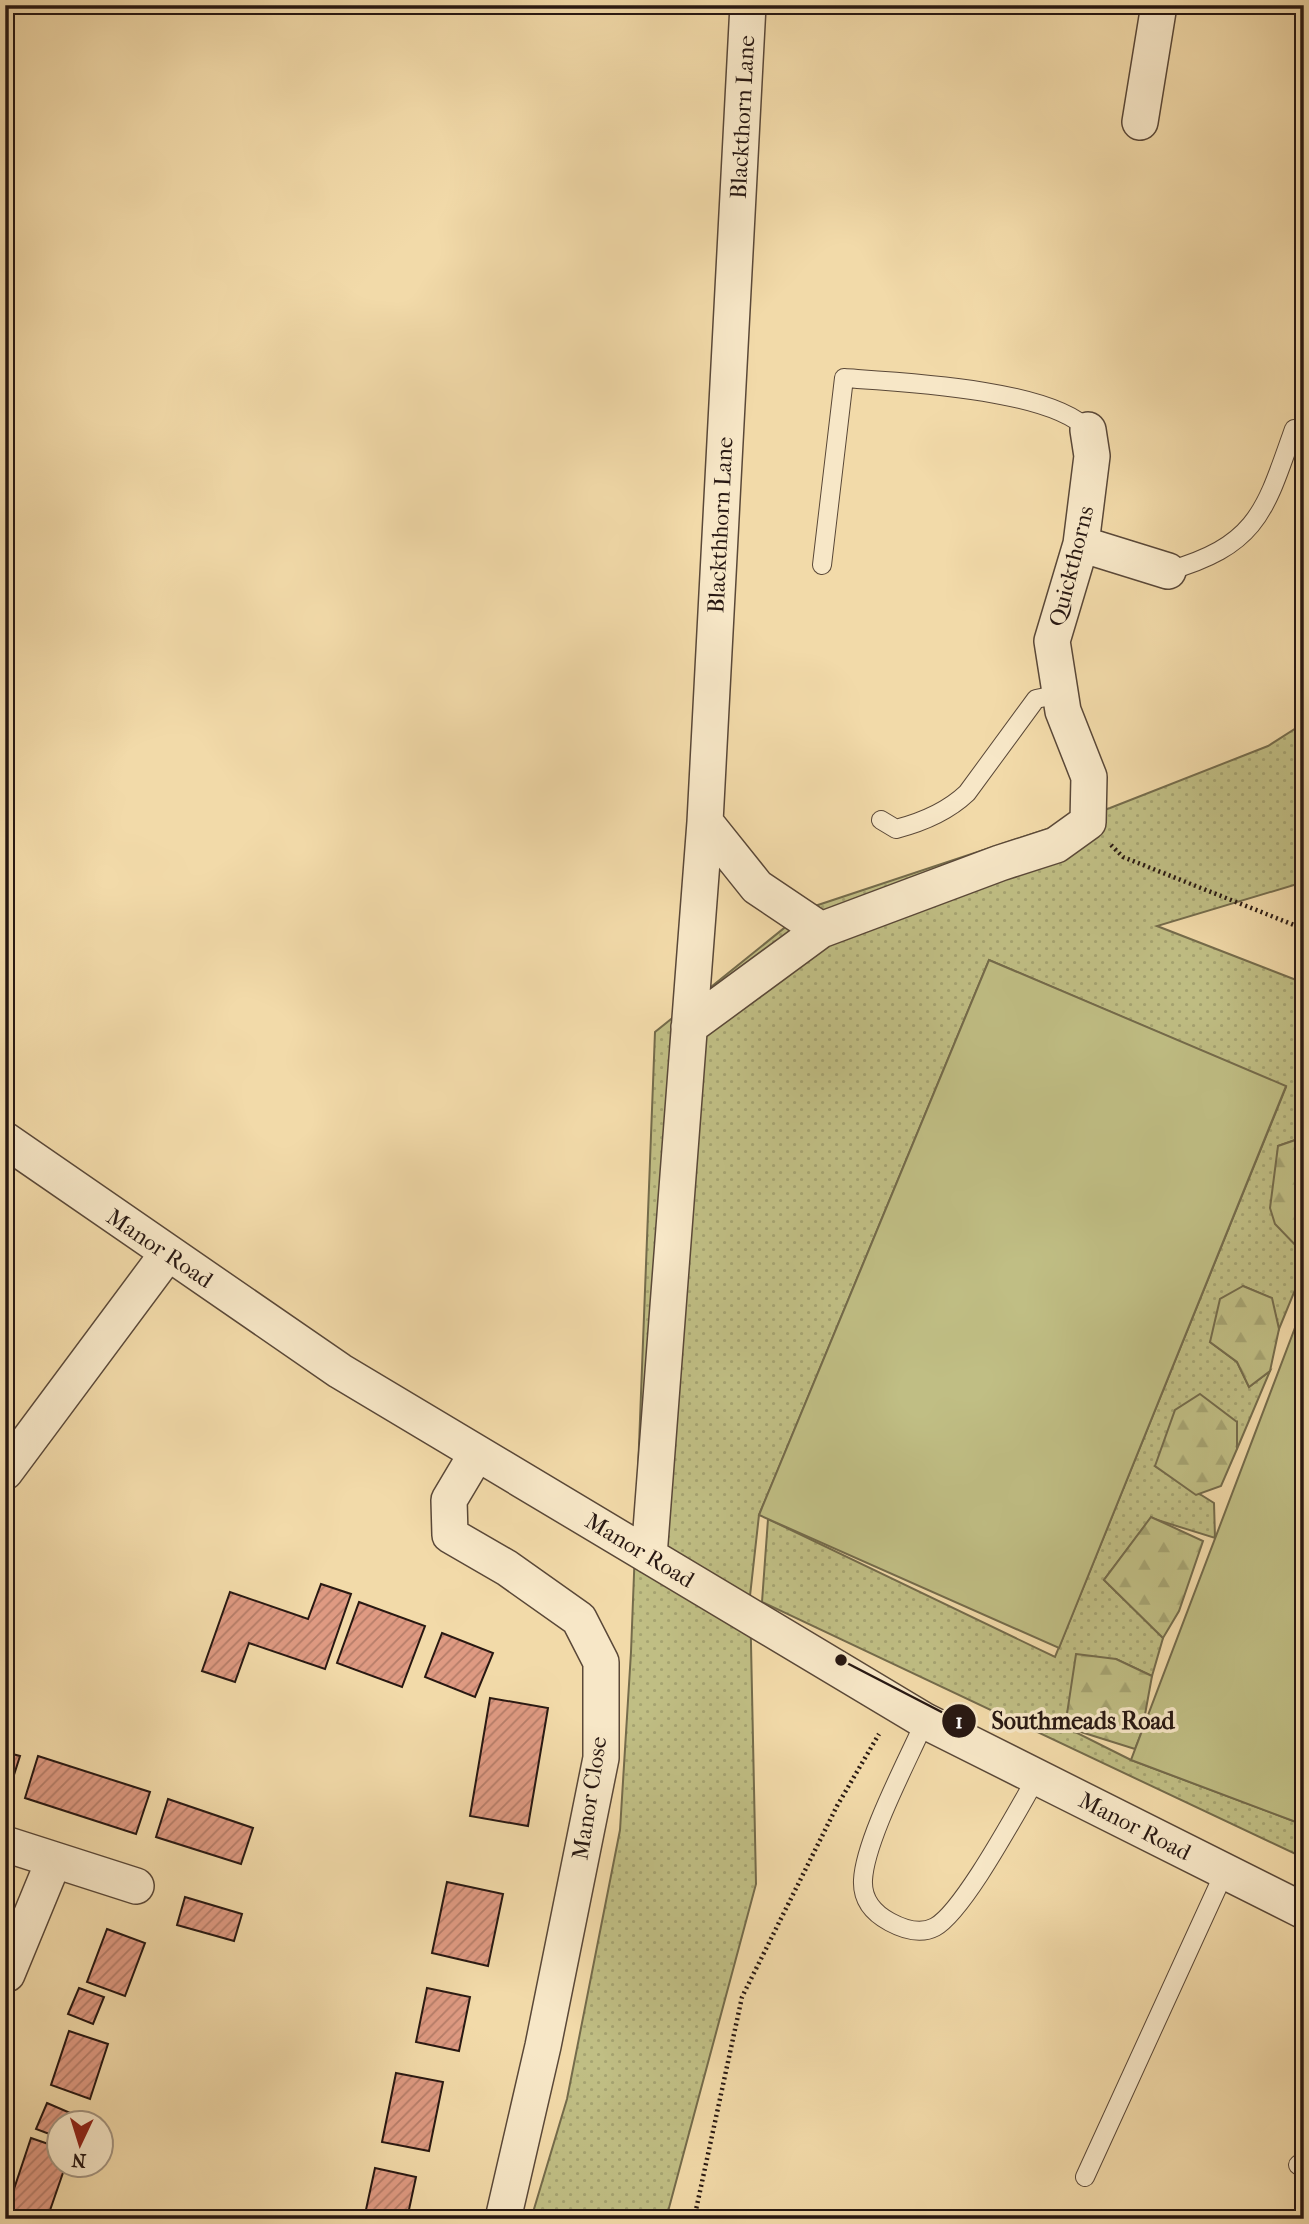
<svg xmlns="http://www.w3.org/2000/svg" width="1309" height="2224" font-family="'IM FELL French Canon',serif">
  <defs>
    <pattern id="grass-dots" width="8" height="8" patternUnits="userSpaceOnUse" patternTransform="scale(1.75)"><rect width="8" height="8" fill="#c0be84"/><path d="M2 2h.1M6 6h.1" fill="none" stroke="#a5a371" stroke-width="1.8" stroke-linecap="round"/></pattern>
    <pattern id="forest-firs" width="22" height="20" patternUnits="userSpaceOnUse" patternTransform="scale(1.75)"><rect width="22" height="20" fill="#c0be84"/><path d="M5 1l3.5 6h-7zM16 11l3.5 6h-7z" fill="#a5a371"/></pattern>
    <pattern id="building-hatch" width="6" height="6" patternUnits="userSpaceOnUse" patternTransform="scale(1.75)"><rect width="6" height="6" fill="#df9a82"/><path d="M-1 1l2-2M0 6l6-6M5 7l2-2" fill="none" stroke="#b57d69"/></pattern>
  </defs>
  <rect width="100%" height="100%" fill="#f2daa9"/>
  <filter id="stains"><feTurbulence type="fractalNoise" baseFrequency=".00286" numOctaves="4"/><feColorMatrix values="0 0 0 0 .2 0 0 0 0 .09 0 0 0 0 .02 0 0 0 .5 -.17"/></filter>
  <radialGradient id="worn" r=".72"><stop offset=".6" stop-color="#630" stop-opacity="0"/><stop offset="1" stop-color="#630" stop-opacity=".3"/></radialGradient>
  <!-- grass -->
  <path fill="url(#grass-dots)" stroke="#746b4b" stroke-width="2" d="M1304,723V882L1157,926L1304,983V1137L1278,1146L1304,1251V1268L1279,1329L1271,1298L1243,1286L1210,1342L1237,1362L1249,1387L1270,1371L1237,1449V1422L1155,1466L1214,1503L1215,1538L1151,1518L1104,1580L1163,1638L1152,1676L1116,1659L1065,1727L1131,1760L1304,1825V1858L762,1602L768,1519L1055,1657L1286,1087L989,960L759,1515L750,1596L756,1884L666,2219H531L567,2099L620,1830L631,1652L655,1032L809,908L1110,808L1268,746Z"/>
  <!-- forest -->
  <path fill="url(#forest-firs)" stroke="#746b4b" stroke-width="2" d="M1304,1137V1251L1302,1252L1275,1224L1270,1208L1278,1146Z
    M1243,1286L1272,1298L1279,1329L1270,1371L1249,1387L1237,1362L1210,1342L1220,1299Z
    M1200,1394L1237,1422V1449L1221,1486L1196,1495L1155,1466L1175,1410Z
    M1151,1517L1203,1541L1179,1611L1163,1638L1104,1580Z
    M1076,1654L1116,1659L1152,1676L1142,1731L1135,1749L1065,1727Z"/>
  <!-- pitch -->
  <path fill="#c0be84" stroke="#746b4b" stroke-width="2" d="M989,960L1286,1086L1059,1648L759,1515Z
    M1304,1304V1825L1131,1760Z"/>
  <!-- building -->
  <path fill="url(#building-hatch)" stroke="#281812" stroke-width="2" d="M321,1584L351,1594L325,1669L249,1643L235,1682L202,1671L230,1592L308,1619Z
    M359,1602L425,1626L402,1687L337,1663Z
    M442,1633L493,1653L475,1697L425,1677Z
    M490,1698L548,1708L528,1826L470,1816Z
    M5,1752L20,1756L6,1800H5Z
    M38,1756L150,1792L136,1834L25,1798Z
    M168,1799L253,1828L241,1864L156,1837Z
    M447,1882L503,1894L488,1966L432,1953Z
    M185,1897L242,1914L234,1941L177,1925Z
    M107,1929L145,1943L125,1996L87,1982Z
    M79,1988L104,1997L93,2024L68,2014Z
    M427,1988L470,1997L459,2051L416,2042Z
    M69,2031L108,2044L90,2099L51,2085Z
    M396,2073L443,2082L429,2151L382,2142Z
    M47,2103L75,2115L72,2122H60V2138L36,2129Z
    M31,2138L60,2148V2164H66L47,2219H23L6,2213Z
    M375,2168L416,2177L407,2219H364Z"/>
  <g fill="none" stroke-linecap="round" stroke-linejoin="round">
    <!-- service casing -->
    <g stroke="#5a4838" stroke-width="20">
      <path id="service" d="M822,565L844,378C901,382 1051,389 1088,430
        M1168,571C1258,545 1265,511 1294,429
        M881,820L896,829C923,822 947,812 967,793L1036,699L1060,694
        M925,1721C908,1760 865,1840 863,1880C862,1900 873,1913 890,1922C903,1929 920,1935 935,1927C964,1911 1018,1809 1037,1777
        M1298,2165L1304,2160
        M1085,2177L1225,1871"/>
    </g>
    <!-- minor casing -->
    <g stroke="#5a4838" stroke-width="38">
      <path id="minor" d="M1140,122L1159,5
        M1081,544L1168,571
        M705,822L757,887L821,930
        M689,1027L821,930L1000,863L1056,845L1088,822L1089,777L1063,711L1052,641L1081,544L1092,456L1088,430
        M5,1140L340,1371L925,1721L1304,1911
        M477,1453L449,1500L450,1535L507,1568L579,1619L601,1662V1758L543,2046L503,2219
        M5,1472L168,1253
        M649,1556L705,822L748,5
        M5,1844L136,1886
        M7,1974L54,1860"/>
    </g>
    <!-- path -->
    <path stroke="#281812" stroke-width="4.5" stroke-dasharray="2 3.5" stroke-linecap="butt" d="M1111,845L1123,857L1304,929
      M694,2219L742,1997L837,1806L879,1734"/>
    <!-- service -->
    <use href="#service" stroke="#f7e7c7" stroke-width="18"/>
    <!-- minor -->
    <use href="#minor" stroke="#f7e7c7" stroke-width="35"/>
  </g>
  <g text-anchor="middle" stroke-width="7" stroke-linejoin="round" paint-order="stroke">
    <!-- street labels -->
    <g font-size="23" fill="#281812" stroke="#f7e7c7">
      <text transform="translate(742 117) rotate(-87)" y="8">Blackthorn Lane</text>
      <text transform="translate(720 525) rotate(-87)" y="8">Blackthhorn Lane</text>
      <text transform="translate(1071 566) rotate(-76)" y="8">Quickthorns</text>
      <text transform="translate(160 1248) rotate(34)" y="8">Manor Road</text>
      <text transform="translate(640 1550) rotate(31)" y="8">Manor Road</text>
      <text transform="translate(589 1798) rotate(-81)" y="8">Manor Close</text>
      <text transform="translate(1135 1826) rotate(27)" y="8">Manor Road</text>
    </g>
  </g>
  <!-- callouts -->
  <path fill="none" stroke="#281812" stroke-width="2.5" d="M841 1660L959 1721"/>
  <g fill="#281812" stroke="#f7e7c7" stroke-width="2.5">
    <circle cx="841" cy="1660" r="7"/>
    <circle cx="959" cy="1721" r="18"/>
  </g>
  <g font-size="21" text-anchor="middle" font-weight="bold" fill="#fff">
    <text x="959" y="1728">1</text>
  </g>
  <g font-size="24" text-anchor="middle" font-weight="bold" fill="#281812" stroke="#f7e7c7" stroke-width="7" stroke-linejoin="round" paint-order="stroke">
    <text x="1083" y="1729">Southmeads Road</text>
  </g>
  <!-- margin -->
  <rect width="1309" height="2224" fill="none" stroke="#f2daa9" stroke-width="28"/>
  <rect x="7" y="7" width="1295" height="2210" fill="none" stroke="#281812" stroke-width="3.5"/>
  <rect x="14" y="14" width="1281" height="2196" fill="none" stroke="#281812" stroke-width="2"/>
  <!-- north arrow -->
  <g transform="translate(80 2144) rotate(184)"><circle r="33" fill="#f7e7c7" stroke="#a4947f" stroke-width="2"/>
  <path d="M0-5L12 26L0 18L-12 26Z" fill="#8f2418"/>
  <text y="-10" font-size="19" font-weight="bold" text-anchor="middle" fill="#281812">N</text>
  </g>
  <rect width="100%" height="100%" filter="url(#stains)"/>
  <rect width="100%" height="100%" fill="url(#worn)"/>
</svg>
